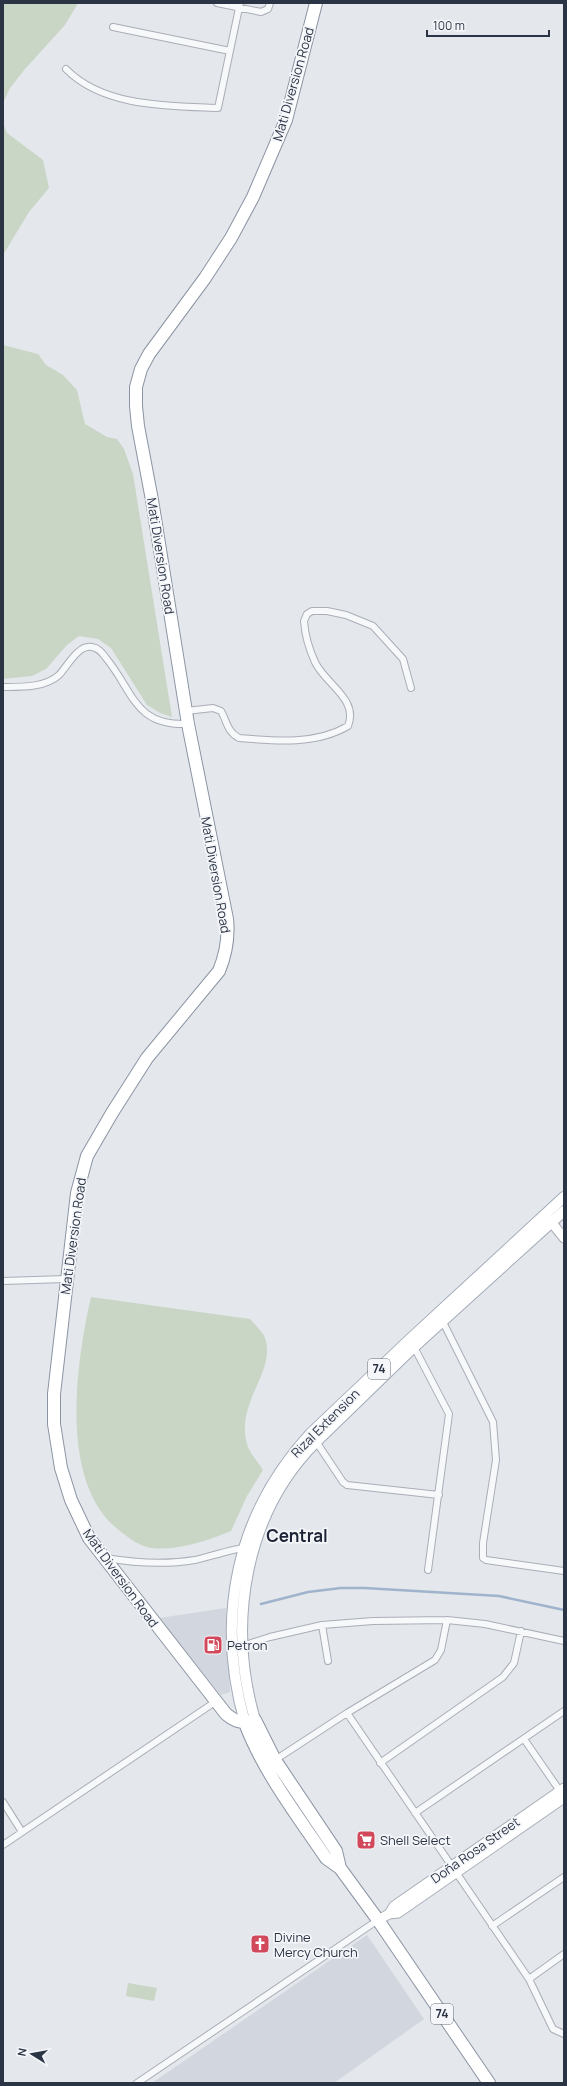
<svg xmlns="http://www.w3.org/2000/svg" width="567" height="2086" font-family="Manrope,sans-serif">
  <rect width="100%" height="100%" fill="#e4e7ec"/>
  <!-- built -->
  <path fill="#d2d6de" d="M226,1608L230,1692L221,1695L159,1618Z
    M367,1935L424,2019L334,2083H152Z"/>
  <!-- green -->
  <path fill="#c9d6c5" d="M3,3H78L65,25L25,69L10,88L3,103Z
    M3,123L7,133L43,160L49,188L29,212L3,255Z
    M3,345L38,354L46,365L63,375L77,390L85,424L107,437L117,439L124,449L133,474L172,717L160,713L147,705L111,648L98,639L79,636L67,645L46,669L32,676L3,679Z
    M91,1297L250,1319C254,1324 263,1332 265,1338C277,1372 233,1404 248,1447C251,1455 259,1463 263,1470L247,1496L231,1531C206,1541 178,1551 151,1548C139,1546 129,1538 120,1531C58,1485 76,1363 91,1297Z
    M128,1983L157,1988L154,2001L126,1996Z"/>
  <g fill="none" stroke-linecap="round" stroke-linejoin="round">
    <!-- stream -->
    <path stroke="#9fb4cc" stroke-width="2.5" d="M261,1604L308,1592L341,1588H365L499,1596L564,1610"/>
    <!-- street casing -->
    <g stroke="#a9aeb7" stroke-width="8">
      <path id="street" d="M217,3L261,12L268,9L270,3
        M113,27L230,51
        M66,69C103,107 168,106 218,108L240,3
        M3,687C20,687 45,688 59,675C67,667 78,644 92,647C99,648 102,653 106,658C134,692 134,726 188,724
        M186,711L213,708L221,711C227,721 227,732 239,738C275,741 316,745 348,726C359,699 325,684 315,662C309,649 305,635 304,621L307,614L312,611H327L346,615L373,626L403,659L411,688
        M3,1281L66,1279
        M443,1322L493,1422L496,1460L483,1543V1558L486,1560L564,1571
        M414,1347L449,1414L428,1570
        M315,1440L343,1482L347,1485L439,1495
        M106,1558C135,1563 165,1565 195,1560C206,1558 238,1547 246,1548
        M322,1625L328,1661
        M242,1646L270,1637L322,1625L373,1621L447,1620L485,1624L564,1641
        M347,1713L529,1979L553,2029L564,2034
        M524,1739L562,1794
        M275,1760L347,1713L435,1660L441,1650L447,1620
        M380,1763L503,1677L514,1663L521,1631
        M3,1802L22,1832
        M415,1813L564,1711
        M3,1845L215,1702
        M492,1926L564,1877
        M529,1979L564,1954
        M137,2083L378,1920"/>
    </g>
    <!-- secondary casing -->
    <g stroke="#a9aeb7" stroke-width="11">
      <path id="secondary" d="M547,1217L564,1238
        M389,1914L398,1913L564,1798
        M378,1920L389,1914L394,1906L564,1788"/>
    </g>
    <!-- primary casing -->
    <g stroke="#a3abb8" stroke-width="12">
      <path id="primary" d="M255,1720C227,1624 244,1514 316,1442L414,1347L564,1211
        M245,1723C215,1618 236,1515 310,1434L409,1340L564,1197"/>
    </g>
    <!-- highway casing -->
    <g stroke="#8b94a3" stroke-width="14">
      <path id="highway" d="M316,3L286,120L253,197L231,238L205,278L149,354L141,369L136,387V406L138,426L152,500L188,724L227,919C229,938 226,954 219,971L147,1058L112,1113L87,1156L77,1193L54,1394V1424L61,1468L71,1500L89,1538L226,1714C236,1722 242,1724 255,1720L275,1760L336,1851L340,1868
        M245,1723C263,1771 297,1815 326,1858L340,1868L378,1920L489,2083"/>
    </g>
    <!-- street -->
    <use href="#street" stroke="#f7f8fa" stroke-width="6"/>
    <!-- secondary -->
    <use href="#secondary" stroke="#fff" stroke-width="9"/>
    <!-- primary -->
    <use href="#primary" stroke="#fff" stroke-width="10"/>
    <!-- highway -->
    <use href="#highway" stroke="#fff" stroke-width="12"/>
  </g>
  <!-- icons -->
  <defs>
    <g id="fuel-square" transform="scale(1)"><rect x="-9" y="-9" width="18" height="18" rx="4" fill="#d1495b" stroke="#f4f6f9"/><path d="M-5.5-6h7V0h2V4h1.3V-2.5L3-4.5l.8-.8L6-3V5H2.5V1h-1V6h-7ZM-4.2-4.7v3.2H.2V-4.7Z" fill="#fff"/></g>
    <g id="supermarket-square" transform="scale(1)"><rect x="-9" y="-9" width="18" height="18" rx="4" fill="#d1495b" stroke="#f4f6f9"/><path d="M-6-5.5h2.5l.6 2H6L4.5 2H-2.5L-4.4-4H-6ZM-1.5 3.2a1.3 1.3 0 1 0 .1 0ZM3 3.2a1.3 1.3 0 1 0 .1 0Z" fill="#fff"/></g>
    <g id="church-square" transform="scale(1)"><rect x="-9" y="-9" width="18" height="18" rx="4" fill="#d1495b" stroke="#f4f6f9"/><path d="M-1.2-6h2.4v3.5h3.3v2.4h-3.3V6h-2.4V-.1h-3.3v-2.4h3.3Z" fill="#fff"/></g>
  </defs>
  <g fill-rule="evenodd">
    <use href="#fuel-square" x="213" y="1645"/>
    <use href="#supermarket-square" x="366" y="1840"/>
    <use href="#church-square" x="260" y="1944"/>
  </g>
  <g text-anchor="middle" stroke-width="3.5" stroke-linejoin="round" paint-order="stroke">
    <!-- shield labels -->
    <g fill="#f4f6f9" stroke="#676e7b" stroke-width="1">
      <rect x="368" y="1359" width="22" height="20" rx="3"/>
      <rect x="431" y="2004" width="22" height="20" rx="3"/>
    </g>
    <g font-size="12" font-weight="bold" fill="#2b3445">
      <text x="379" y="1373">74</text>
      <text x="442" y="2018">74</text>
    </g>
    <!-- street labels -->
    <g font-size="13" fill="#2b3445" stroke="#f4f6f9">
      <text transform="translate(293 84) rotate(-74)" y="5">Mati Diversion Road</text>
      <text transform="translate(161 556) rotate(81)" y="5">Mati Diversion Road</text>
      <text transform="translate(216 875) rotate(80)" y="5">Mati Diversion Road</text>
      <text transform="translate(73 1236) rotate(-82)" y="5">Mati Diversion Road</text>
      <text transform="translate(325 1423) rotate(-45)" y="5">Rizal Extension</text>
      <text transform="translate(121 1578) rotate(54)" y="5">Mati Diversion Road</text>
      <text transform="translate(475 1850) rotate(-35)" y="5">Doña Rosa Street</text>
    </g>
    <!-- poi labels -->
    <g font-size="13" fill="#2b3445" stroke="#f4f6f9" text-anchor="start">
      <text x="227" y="1650">Petron</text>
      <text x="380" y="1845">Shell Select</text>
      <text x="274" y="1942">Divine<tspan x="274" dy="15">Mercy Church</tspan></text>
    </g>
    <!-- district labels -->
    <g font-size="17" font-weight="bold" fill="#1d2536" stroke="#f4f6f9">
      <text x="297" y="1542">Central</text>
    </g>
  </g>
  <!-- border -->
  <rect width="567" height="2086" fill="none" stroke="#2b3445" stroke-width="8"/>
  <!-- north arrow -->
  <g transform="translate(32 2054) rotate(281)" stroke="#f4f6f9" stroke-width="3" paint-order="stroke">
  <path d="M0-3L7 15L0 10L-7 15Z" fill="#2b3445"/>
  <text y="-6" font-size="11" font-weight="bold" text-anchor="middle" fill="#2b3445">N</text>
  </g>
  <!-- scale -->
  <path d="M427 30v6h122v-6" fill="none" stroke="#2b3445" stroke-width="2"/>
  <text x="433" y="30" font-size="12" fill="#2b3445" stroke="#f4f6f9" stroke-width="3" paint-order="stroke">100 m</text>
</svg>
